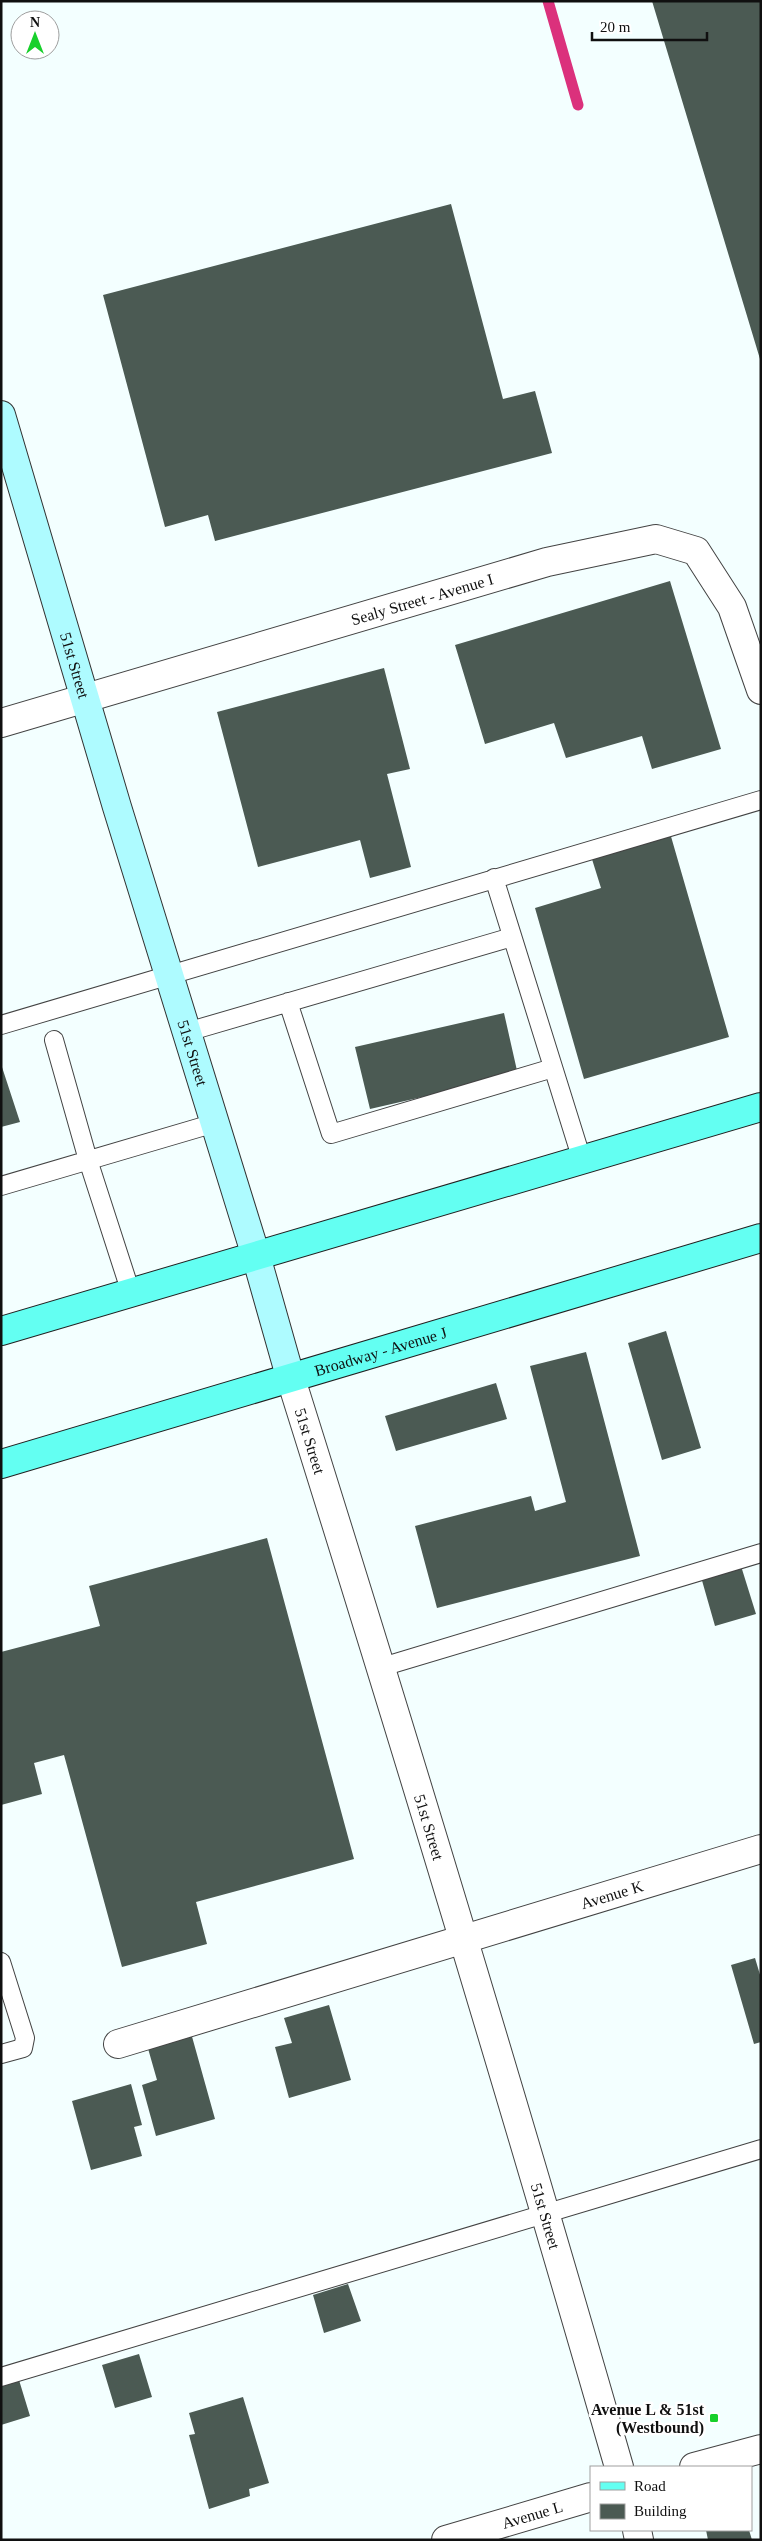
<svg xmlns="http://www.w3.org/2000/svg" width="762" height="2541" font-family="Georgia,serif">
  <rect width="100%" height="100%" fill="#f3ffff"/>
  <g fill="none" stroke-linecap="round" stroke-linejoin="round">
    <!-- stream -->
    <path stroke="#db317c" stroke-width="11" d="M548,1L578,105"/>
  </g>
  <!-- building -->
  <path fill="#4b5a53" d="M652,1H761V359H760Z
    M451,204L503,399L535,391L552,453L215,541L208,515L165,527L103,295Z
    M670,581L721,749L652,769L642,736L566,758L554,723L485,744L455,645Z
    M384,668L410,769L387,774L411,867L370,878L360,840L258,867L217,712Z
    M670,833L729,1037L584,1079L535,908L601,888L591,856Z
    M504,1013L518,1075L370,1109L355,1047Z
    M1,1064L20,1122L1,1127Z
    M666,1331L701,1448L662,1460L628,1343Z
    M586,1352L640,1556L437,1608L415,1526L531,1496L535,1511L566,1502L530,1366Z
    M496,1383L507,1419L396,1451L385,1416Z
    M267,1538L354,1859L196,1902L207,1944L122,1967L64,1755L34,1763L42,1794L1,1805V1652L100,1626L89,1586Z
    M741,1566L756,1614L715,1626L701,1577Z
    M755,1958L761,1978V2042L754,2044L731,1965Z
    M329,2005L351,2080L289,2098L275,2047L292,2043L284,2018Z
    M191,2033L215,2119L156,2136L142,2085L157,2080L147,2045Z
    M131,2084L142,2125L134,2127L142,2156L91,2170L72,2101Z
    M348,2284L361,2321L324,2333L313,2295Z
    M139,2354L152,2397L115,2408L102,2365Z
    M19,2380L30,2416L1,2425V2386Z
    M243,2397L269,2483L249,2489L250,2496L209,2509L189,2435L195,2434L189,2413Z
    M706,2530H749L752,2540H708Z"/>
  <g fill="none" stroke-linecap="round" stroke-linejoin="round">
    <!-- service casing -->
    <g stroke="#434343" stroke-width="20">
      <path id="service" d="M494,878L582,1160
        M288,1002L331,1134L553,1068
        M1,1025L761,800
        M187,1032L512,937
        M54,1040L88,1160L131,1293
        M1,1186L215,1123
        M382,1667L761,1553
        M1,1962L25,2038L23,2048L1,2054
        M1,2377L761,2149"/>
    </g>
    <!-- minor casing -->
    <g stroke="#434343" stroke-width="30">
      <g id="minor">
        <path id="s1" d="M1,723L547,562L656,539L696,551L732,607L761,690"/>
        <path id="s2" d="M118,2044L761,1849"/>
        <path d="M694,2467L761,2449"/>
        <path id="s3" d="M446,2540L591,2497"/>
      </g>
    </g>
    <!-- tertiary casing -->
    <g stroke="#434343" stroke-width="30">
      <g id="tertiary">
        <path id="s4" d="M290,1376C404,1739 514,2102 619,2467"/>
        <path d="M637,2530L639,2540"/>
      </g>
    </g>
    <!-- secondary casing -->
    <g stroke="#323232" stroke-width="30">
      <g id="secondary">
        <path id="s5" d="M1,415L117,807L256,1256L290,1376"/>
      </g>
    </g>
    <!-- primary casing -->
    <g stroke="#212121" stroke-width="30">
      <g id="primary">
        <path d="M1,1331L761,1107"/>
        <path id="s6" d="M1,1464L761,1238"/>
      </g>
    </g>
    <!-- service -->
    <use href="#service" stroke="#fff" stroke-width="18"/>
    <!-- minor -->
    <use href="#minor" stroke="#fff" stroke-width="28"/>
    <!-- tertiary -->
    <use href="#tertiary" stroke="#fff" stroke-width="28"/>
    <!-- secondary -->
    <use href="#secondary" stroke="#aefbff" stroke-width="28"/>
    <!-- primary -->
    <use href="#primary" stroke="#63fff2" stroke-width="28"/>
  </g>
  <!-- markers -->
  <rect fill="#18d02c" stroke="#fff" stroke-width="2" x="709" y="2413" width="10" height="10" rx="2.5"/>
  <g text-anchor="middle" stroke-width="5" stroke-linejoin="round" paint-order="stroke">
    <!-- street labels -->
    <g font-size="16" fill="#101010" stroke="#fff">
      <text dy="6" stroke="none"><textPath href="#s1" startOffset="439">Sealy Street - Avenue I</textPath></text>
      <text dy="6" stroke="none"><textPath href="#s5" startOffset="261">51st Street</textPath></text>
      <text dy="6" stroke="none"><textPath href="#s5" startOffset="666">51st Street</textPath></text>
      <text dy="6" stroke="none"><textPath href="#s6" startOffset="396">Broadway - Avenue J</textPath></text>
      <text dy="6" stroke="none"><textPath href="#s4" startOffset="68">51st Street</textPath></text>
      <text dy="6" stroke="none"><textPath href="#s4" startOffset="472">51st Street</textPath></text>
      <text dy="6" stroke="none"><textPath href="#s2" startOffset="516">Avenue K</textPath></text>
      <text dy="6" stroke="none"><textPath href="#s4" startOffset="878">51st Street</textPath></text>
      <text dy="6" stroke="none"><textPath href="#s3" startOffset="90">Avenue L</textPath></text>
    </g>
    <!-- poi labels -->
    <g font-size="16" font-weight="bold" fill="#101010" stroke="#fff" text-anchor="end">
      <text x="704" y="2415">Avenue L &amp; 51st<tspan x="704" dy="18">(Westbound)</tspan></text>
    </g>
  </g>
  <!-- border -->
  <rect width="762" height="2541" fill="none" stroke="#101010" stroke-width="5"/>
  <!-- legend -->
  <rect x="590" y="2466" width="162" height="65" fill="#ffffff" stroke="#9f9f9f"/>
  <rect x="600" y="2482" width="25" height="8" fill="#63fff2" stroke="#9f9f9f"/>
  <text x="634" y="2491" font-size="15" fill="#101010">Road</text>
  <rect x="600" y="2504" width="25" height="15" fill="#4b5a53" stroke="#9f9f9f"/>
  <text x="634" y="2516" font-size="15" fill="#101010">Building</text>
  <!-- north arrow -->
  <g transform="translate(35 35)"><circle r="24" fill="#ffffff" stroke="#9f9f9f"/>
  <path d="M0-4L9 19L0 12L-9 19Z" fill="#18d02c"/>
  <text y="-8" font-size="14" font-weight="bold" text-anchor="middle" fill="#101010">N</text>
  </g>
  <!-- scale -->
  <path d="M592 32v8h115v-8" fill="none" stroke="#101010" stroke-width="2.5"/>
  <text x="600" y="32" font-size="15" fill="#101010" stroke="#ffffff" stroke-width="4" paint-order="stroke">20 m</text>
</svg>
